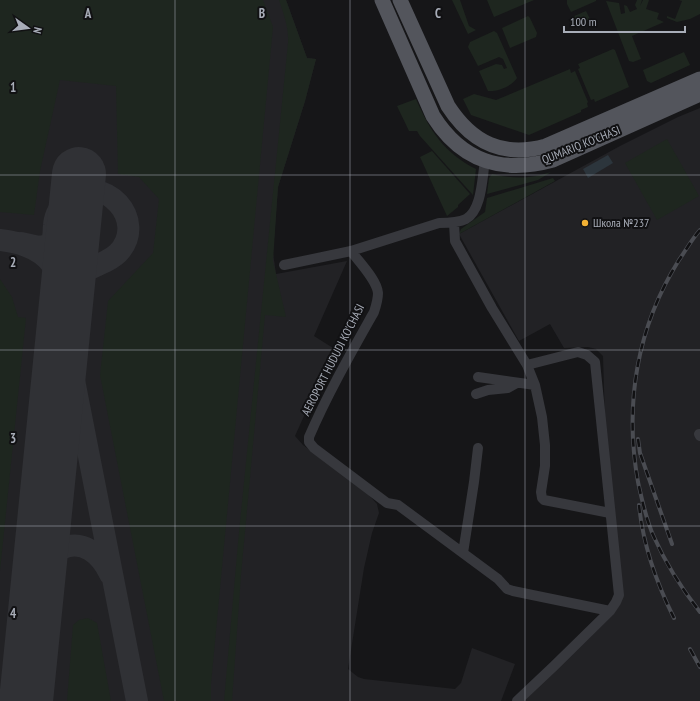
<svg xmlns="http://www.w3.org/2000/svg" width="700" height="701" font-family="'PT Sans Narrow',sans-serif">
  <rect width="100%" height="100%" fill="#161618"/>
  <!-- built -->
  <path fill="#222225" d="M0,0H286L307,58L316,59L305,101L278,187L273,253L276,274L347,261L314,336L333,348L330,358L295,436L303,445L355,483L367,493L377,504L379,513L372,533L364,568L348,669L358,677L364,679L455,689L461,683L472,648L515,664L501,701H0Z
    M700,108V701H523L621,603L605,421L603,356L596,349L588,347L564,348L550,324L519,341L459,234L620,146L678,117Z"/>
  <!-- green -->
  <path fill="#1e261f" d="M0,0H263L273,27L211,684V701H164L100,375L108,301L153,253L159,199L139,177L118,174L116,86L60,80L40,171L34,215L0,212Z
    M279,0H286L307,58L316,59L305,101L278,187L273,261L286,317L265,315L241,575L232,701H224L239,532L288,43C289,28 284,15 279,0Z
    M452,0H460L469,26L476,30L468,34Z
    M487,0H534L494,17Z
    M567,0H596V1L571,12L567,4Z
    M637,0H642L640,6L643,0H649L646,9L659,13L657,19L664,22L632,36L641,59L633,62L629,61L606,1L619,3L621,14L625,13L624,5L627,6L630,12L637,9L635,5Z
    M679,0H700V14L690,19L677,22L667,18V16L675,19L682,1Z
    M586,11L590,19L576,25L572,17Z
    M528,16L530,18L537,33L536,37L510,48L502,28Z
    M494,31L497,33L517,78C512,86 497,92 488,91L479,71L496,64L502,65L504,69L507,68L503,59L499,57L478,66L468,47L470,42Z
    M613,49L615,50L629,87L595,102L594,99L591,100L578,69L580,68L578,64Z
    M684,52L690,65L651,83L647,81L643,70Z
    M570,69L571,73L575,71L588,102L587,103L588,107L581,110V112L529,135L471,115L463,99L474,94L496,100Z
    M416,99C430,131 444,153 476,169L473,195L420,136L417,131H409L397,106Z
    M667,139L699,196L657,220L625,163Z
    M432,151L470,194L458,205V207L447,216L420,157Z
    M551,172L538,180L487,194L489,178L492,174C514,179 529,179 551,172Z
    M553,178L555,181L459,234L461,229L485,212L487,198Z
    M0,279L12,297L18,317L26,318L0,571Z
    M88,618L97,623L111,701H67L73,625L79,620Z"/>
  <!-- water -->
  <path fill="#2c353c" d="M608,155L613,163L588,178L583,169Z"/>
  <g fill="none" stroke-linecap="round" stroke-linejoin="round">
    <!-- taxiway -->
    <path stroke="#303135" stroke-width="22" d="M0,240C43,245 62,264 65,307
      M21,243L39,247L49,245C55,239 53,233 54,225C55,214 61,205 69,199C104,171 149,221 118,253C111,260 102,263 94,267C74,277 68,275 50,262
      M63,324L137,701
      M37,590C39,581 40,571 45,563C49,557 55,552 61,549C83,538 101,555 110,574"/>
    <!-- runway -->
    <path stroke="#303135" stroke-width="54" d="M26,701L79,174"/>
    <!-- street -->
    <path stroke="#37383d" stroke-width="10" d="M454,223L455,241L492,308L527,365L535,385L542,417L545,445V466L541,492L542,498L544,500L610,513
      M351,251C359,262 377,280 378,293C378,300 376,306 374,312C351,353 328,393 309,437V442L314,448L387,503L398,505L498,579L507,589L513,591L610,611
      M284,265L351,251L439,223C448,223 458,223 466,219C482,210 482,178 485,161
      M478,377L535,385
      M476,394L488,390L508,388L517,383
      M699,434L700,436
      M463,553L474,482L478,448
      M517,701L554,666L610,611L616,602L619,595L595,362L587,355L578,352L527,365"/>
    <!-- primary -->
    <path stroke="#53555c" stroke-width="15" d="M382,0L433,116C462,162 502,174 553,160L700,94
      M400,0L448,106C472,143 503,158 546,146L700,79"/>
    <!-- rail casing -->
    <g stroke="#4a4c52" stroke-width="4">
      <path id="rail" d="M700,230C692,239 686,250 679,260C637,327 624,404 638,482C642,500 646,520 654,537C666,564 682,589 700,612
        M638,439L640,453L672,544
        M639,505C643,545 656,582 674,618
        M690,649L700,667"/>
    </g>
    <!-- rail -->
    <use href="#rail" stroke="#111113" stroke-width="2.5" stroke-dasharray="8" stroke-linecap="butt"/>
  </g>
  <!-- grid -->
  <path fill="none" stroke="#a8adb8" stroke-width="1" stroke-opacity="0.55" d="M175,0V701M350,0V701M525,0V701M0,175H700M0,350H700M0,526H700"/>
  <!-- markers -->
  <circle fill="#f2b134" stroke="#111113" stroke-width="1.5" cx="585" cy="223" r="4"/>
  <g text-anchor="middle" stroke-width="4" stroke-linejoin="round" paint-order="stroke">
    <!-- street labels -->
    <g font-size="12" fill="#a8adb8" stroke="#111113">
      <text transform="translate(581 145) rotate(-22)" y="4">QUMARIQ KO'CHASI</text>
      <text transform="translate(333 360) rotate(-63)" y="4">AEROPORT HUDUDI KO'CHASI</text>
    </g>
    <!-- poi labels -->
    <g font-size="12" fill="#a8adb8" stroke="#111113" text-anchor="start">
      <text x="593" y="227">Школа №237</text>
    </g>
  </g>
  <g font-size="13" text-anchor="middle" font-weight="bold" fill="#a8adb8" stroke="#111113" stroke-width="4" stroke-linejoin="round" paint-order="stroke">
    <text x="88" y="18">A</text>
    <text x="262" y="18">B</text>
    <text x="438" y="18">C</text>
    <text x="13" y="92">1</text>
    <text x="13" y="267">2</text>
    <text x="13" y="443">3</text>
    <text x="13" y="618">4</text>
  </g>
  <!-- north arrow -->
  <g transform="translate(28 28) rotate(104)" stroke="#111113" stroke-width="3" paint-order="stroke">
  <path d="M0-3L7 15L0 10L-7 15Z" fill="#a8adb8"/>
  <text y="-6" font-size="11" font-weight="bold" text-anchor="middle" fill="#a8adb8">N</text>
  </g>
  <!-- scale -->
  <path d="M564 26v6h121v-6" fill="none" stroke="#a8adb8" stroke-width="2"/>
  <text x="570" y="26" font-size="12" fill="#a8adb8" stroke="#111113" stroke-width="3" paint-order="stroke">100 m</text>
</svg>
